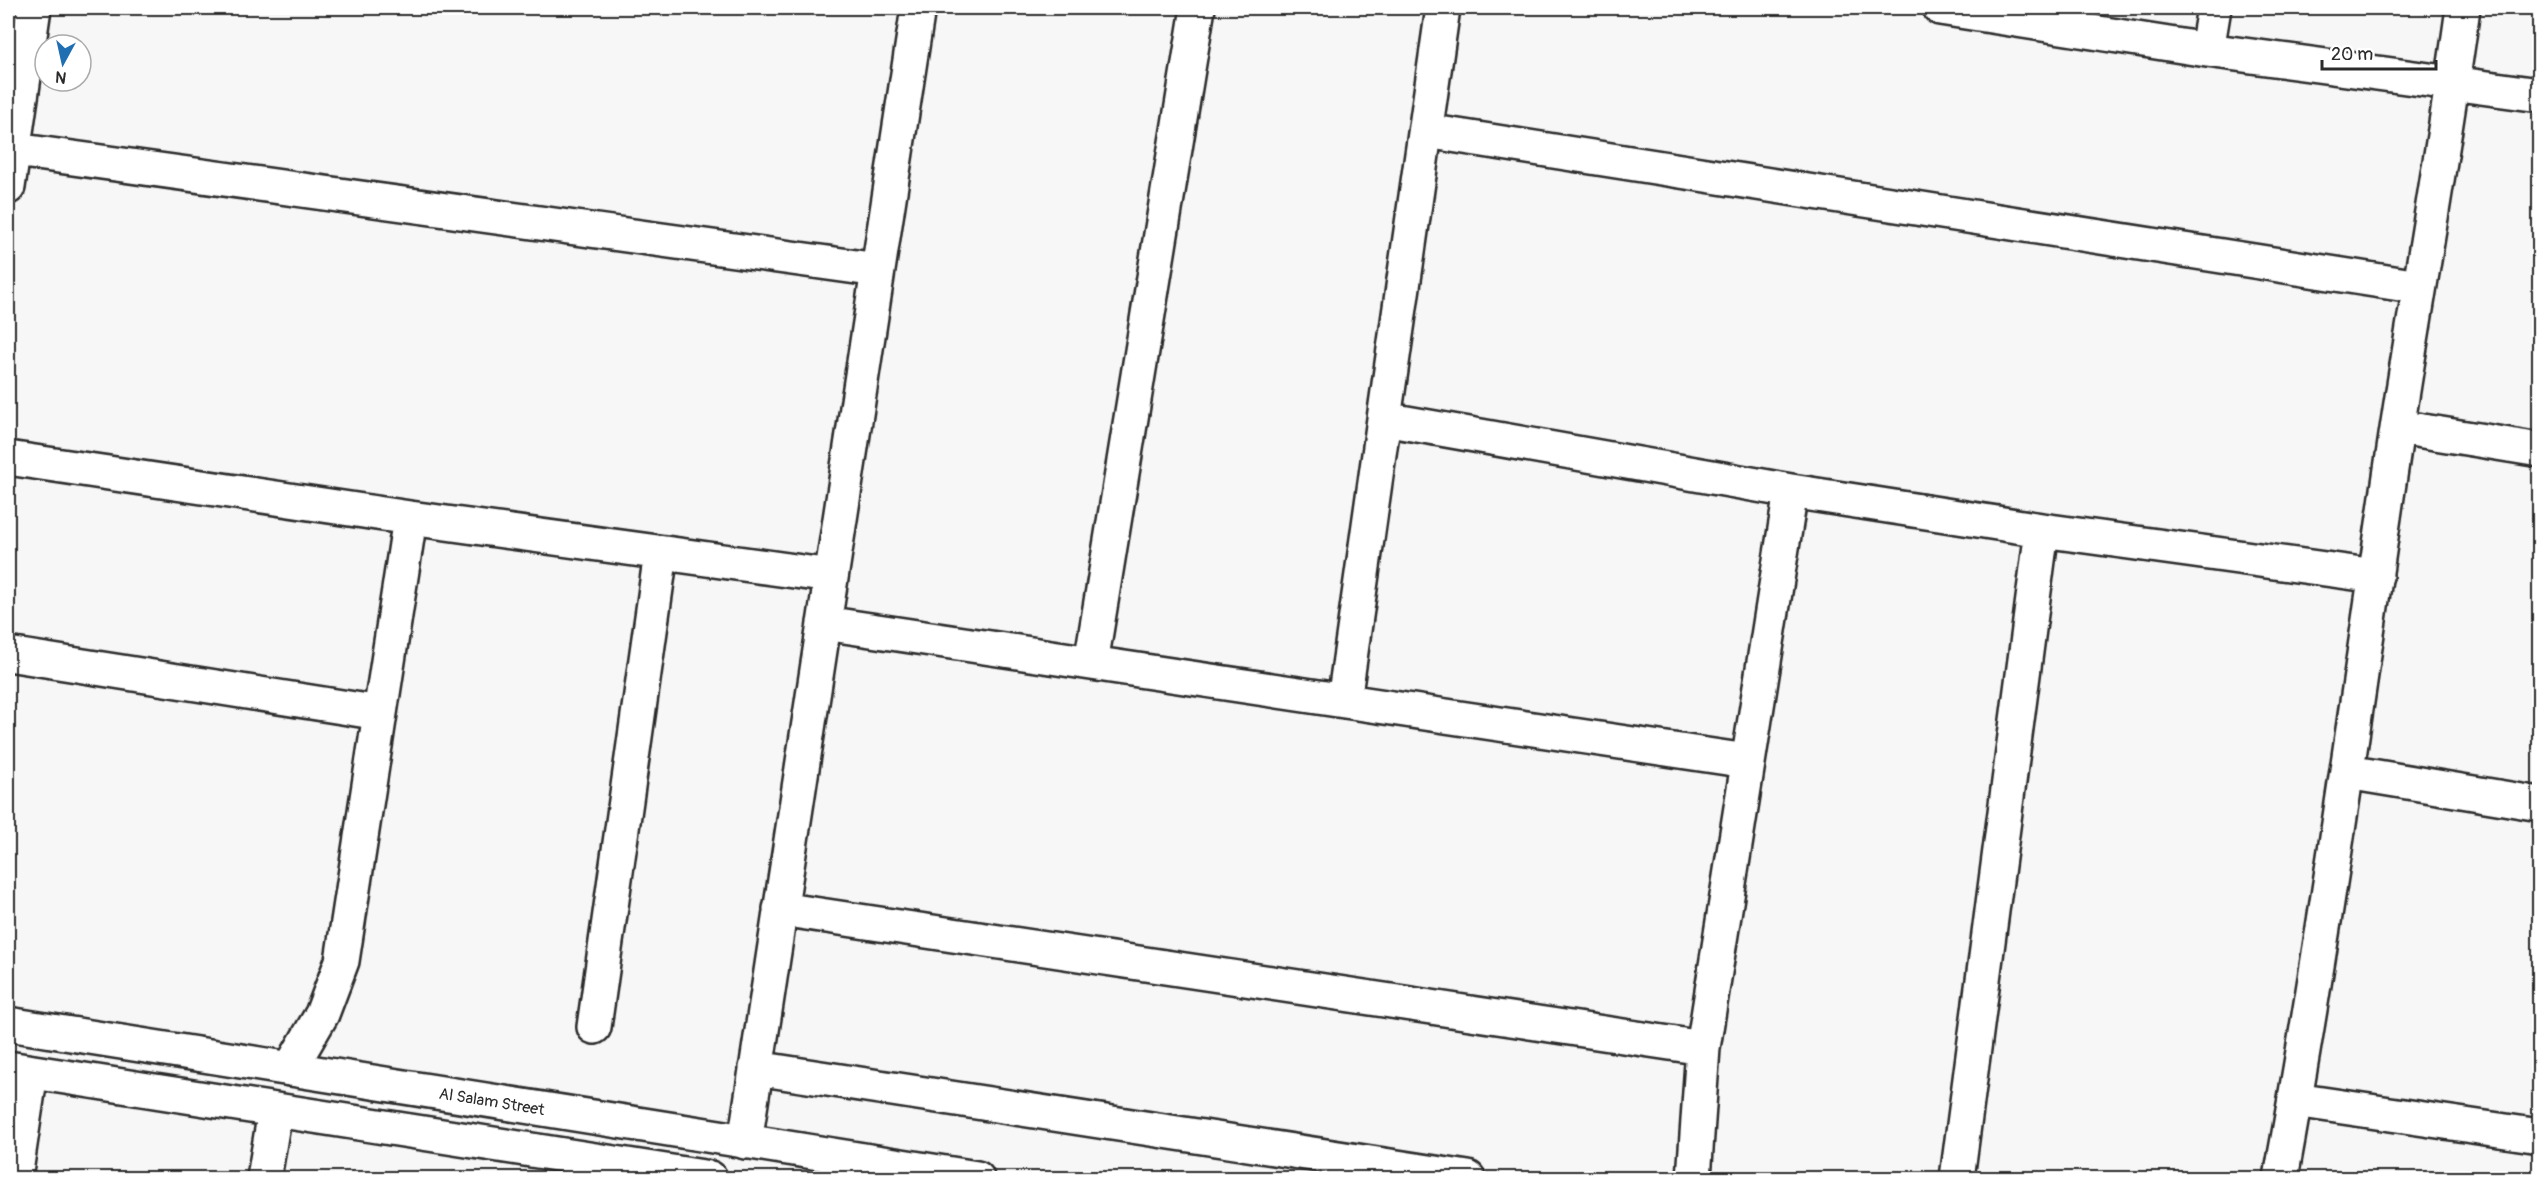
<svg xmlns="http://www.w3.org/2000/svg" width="2547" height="1186" font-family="Pangolin,sans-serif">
  <rect width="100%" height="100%" fill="#f7f7f7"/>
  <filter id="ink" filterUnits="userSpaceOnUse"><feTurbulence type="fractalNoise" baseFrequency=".0167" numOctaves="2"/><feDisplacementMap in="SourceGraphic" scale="12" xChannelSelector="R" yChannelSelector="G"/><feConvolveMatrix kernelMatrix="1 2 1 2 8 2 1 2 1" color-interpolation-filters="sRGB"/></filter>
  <g filter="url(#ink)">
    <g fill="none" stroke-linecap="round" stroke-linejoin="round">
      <!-- minor casing -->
      <g stroke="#2b2b2b" stroke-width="38">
        <path id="minor" d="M1940,8L2207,50L2540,95
          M2207,50L2214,8
          M1426,131L2419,287
          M8,149L878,270
          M8,187L34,8
          M1384,419L1443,8
          M2398,427L2540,450
          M8,458L410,518L831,576
          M824,623L1091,663L1198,8
          M8,654L380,713
          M1091,663L1747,761
          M1344,701L1384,419L1791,491L2042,530L2376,576
          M2347,772L2540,804
          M780,909L1703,1048
          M594,1027L661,553
          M756,1068L1468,1178
          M290,1069L322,1014L342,961L410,518
          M2295,1100L2540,1136
          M745,1142L918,8
          M15,1178L31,1072
          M264,1178L275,1111
          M1694,1178L1703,1048L1791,491
          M1957,1178L2042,530
          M2281,1178C2325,936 2358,692 2394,449C2416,302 2443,155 2463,8"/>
      </g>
      <!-- major casing -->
      <g stroke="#2b2b2b" stroke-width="38">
        <g id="major">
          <path id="s1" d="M8,1024L977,1178"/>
          <path d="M8,1068L710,1178"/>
        </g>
      </g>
      <!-- minor -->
      <use href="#minor" stroke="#fff" stroke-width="33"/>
      <!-- major -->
      <use href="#major" stroke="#fff" stroke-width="33"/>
    </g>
  </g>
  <g text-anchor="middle" stroke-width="6" stroke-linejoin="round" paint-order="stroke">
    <!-- street labels -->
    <g font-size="16" fill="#2b2b2b" stroke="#fff">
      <text dy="6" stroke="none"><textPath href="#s1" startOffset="490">Al Salam Street</textPath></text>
    </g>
  </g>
  <!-- margin -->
  <rect width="2547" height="1186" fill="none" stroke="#fff" stroke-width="30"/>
  <rect x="15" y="15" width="2517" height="1156" fill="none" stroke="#2b2b2b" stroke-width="2" filter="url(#ink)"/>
  <!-- north arrow -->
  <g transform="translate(63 63) rotate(188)"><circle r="28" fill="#ffffff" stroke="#aaaaaa" stroke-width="1.5"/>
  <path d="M0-4.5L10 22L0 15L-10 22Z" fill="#1f6fb2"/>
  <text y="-9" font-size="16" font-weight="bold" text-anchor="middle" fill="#2b2b2b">N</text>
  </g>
  <!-- scale -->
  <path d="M2322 60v9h114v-9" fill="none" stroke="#2b2b2b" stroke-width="3"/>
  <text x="2331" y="60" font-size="18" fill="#2b2b2b" stroke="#ffffff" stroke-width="4.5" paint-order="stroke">20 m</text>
</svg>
